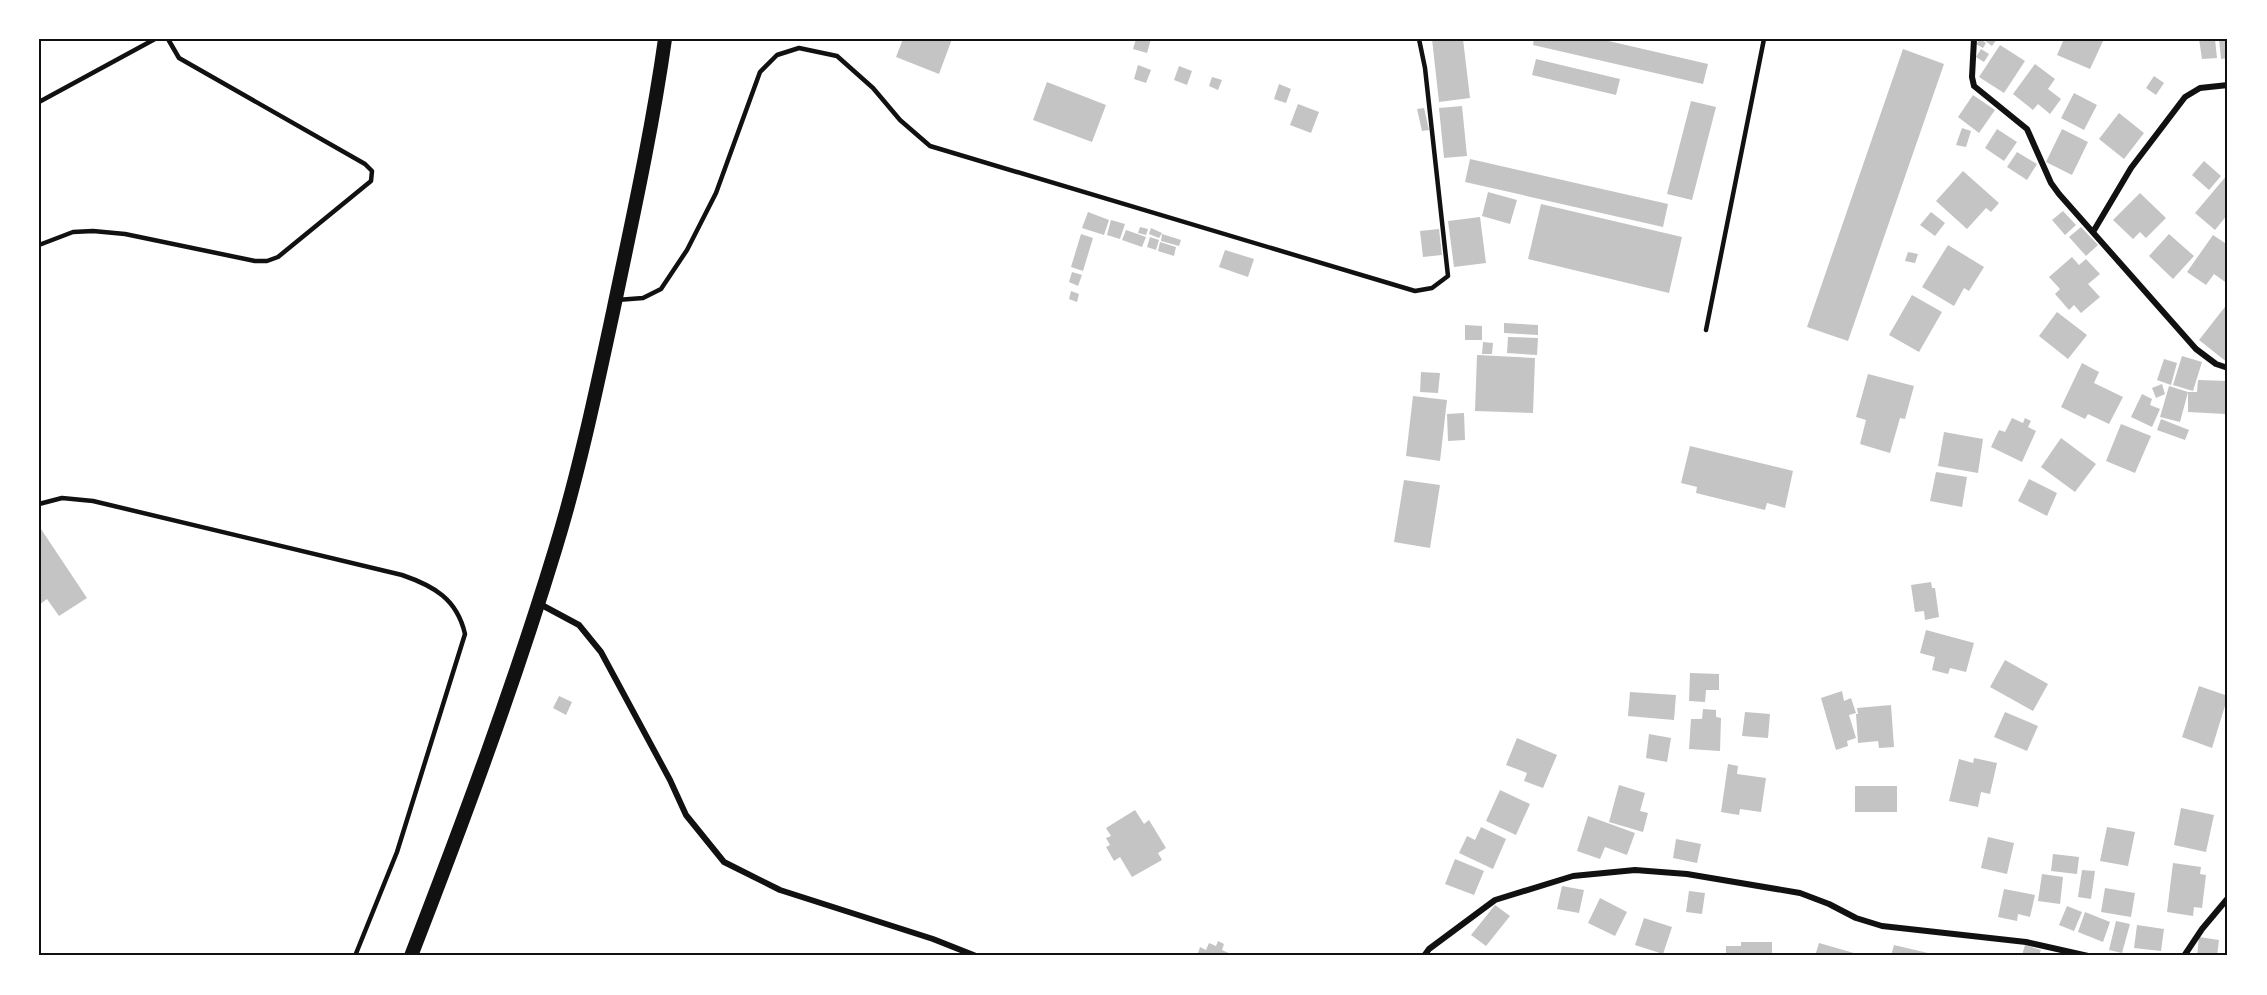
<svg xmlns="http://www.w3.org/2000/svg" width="2267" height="995" font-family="'Fira Sans',sans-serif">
  <rect width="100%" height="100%" fill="#fff"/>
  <!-- building -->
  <path fill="#c4c4c4" d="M903,39H952L939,74L896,57Z
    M1136,39H1151L1147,53L1133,49Z
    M1432,39H1463L1470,98L1439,102Z
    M1534,39H1600L1708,64L1703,84L1533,45Z
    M1980,39L1986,43L1983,48L1976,44Z
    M1983,39H1997L1992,46Z
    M2064,39H2104L2090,69L2057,55Z
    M2199,39H2215L2217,58L2202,59Z
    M2219,39H2228V58L2221,59Z
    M2000,45L2025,61L2004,93L1979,77Z
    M1903,49L1944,64L1848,341L1807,327Z
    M1981,49L1989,54L1984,62L1976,57Z
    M1536,59L1620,79L1616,95L1532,75Z
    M2035,64L2055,79L2048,89L2061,99L2050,114L2038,104L2033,110L2013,94Z
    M1138,65L1151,70L1146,83L1134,79Z
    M1179,66L1192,71L1187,85L1174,80Z
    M2154,76L2164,83L2156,95L2146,88Z
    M1212,77L1222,80L1218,90L1209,86Z
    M1047,82L1106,105L1092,142L1033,120Z
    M1279,84L1291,89L1286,103L1274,99Z
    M2074,93L2097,105L2084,130L2061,118Z
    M1973,95L1995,110L1979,133L1958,117Z
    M1691,101L1716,107L1692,200L1667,194Z
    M1298,104L1319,112L1311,133L1290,125Z
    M1462,106L1467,156L1444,158L1439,108Z
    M1424,108L1429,130L1422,131L1417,109Z
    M2119,113L2144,133L2124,159L2099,139Z
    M1962,128L1971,131L1966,147L1956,145Z
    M1997,129L2017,142L2004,161L1985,148Z
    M2062,129L2088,142L2072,175L2046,162Z
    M2017,152L2037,164L2027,180L2007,167Z
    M1470,159L1668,204L1663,227L1465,182Z
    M2204,161L2221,176L2209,190L2192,175Z
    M1963,171L1999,203L1991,212L1986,208L1967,229L1936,201Z
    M2228,174V214L2215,230L2195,213Z
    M1488,192L1517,200L1510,224L1482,216Z
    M2140,193L2166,218L2146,238L2140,232L2133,239L2113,220Z
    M1541,204L1682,237L1669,293L1528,259Z
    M2063,211L2076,225L2065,235L2052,220Z
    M1088,212L1109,220L1104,235L1082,228Z
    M1931,212L1945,223L1935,236L1920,225Z
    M1480,217L1486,263L1454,267L1448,221Z
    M1111,220L1125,224L1120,239L1107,235Z
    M1140,227L1148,229L1146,235L1138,233Z
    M2081,227L2098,245L2086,256L2069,237Z
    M1151,228L1162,233L1159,238L1149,234Z
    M1439,229L1442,255L1423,257L1420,231Z
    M1126,230L1146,237L1142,247L1122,240Z
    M1081,234L1093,238L1083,271L1071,267Z
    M1162,234L1181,240L1179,246L1161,241Z
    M2169,234L2194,256L2173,279L2149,256Z
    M2213,235L2228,245V284L2214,274L2206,285L2187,272Z
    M1150,237L1159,240L1156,250L1147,247Z
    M1160,242L1176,247L1174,256L1158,251Z
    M1948,245L1984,267L1969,291L1964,288L1954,306L1922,287Z
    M1225,250L1254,259L1248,277L1219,267Z
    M1908,252L1918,254L1915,263L1905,261Z
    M2072,257L2079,265L2086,259L2100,274L2088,284L2100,297L2081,313L2074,305L2069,310L2055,294L2060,289L2049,277Z
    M1072,272L1082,275L1078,286L1069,282Z
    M1071,291L1079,294L1077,302L1069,299Z
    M1912,295L1942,312L1919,352L1889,335Z
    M2228,303V363L2199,340Z
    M2057,312L2087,335L2068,359L2039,336Z
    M1504,323L1538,325V335L1504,333Z
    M1465,325L1482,326V340H1465Z
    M1508,337L1538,338L1537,355L1507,353Z
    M1483,342L1493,343L1492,354H1482Z
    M1477,355L1535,358L1533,413L1475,411Z
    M2182,356L2202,362L2193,391L2173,385Z
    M2164,359L2177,363L2171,385L2157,380Z
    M2082,363L2099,372L2094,383L2123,397L2109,424L2088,414L2085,419L2061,407Z
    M1421,372L1440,373L1438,393L1420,392Z
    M1868,374L1914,386L1905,419L1900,418L1890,453L1860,444L1866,420L1856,417Z
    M2198,380L2228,381V402H2225V414L2188,412V392H2197Z
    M2162,384L2165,394L2156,398L2152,388Z
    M2169,386L2188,392L2180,422L2160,417Z
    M2142,394L2152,399L2150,405L2160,409L2152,427L2131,417Z
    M1413,396L1447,400L1440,461L1406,456Z
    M1464,413L1465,440L1448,441L1447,414Z
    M2012,418L2023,423L2025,418L2031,421L2028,427L2036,431L2022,462L1991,447L1999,430L2005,432Z
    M2161,419L2189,430L2185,440L2157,430Z
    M2121,424L2151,436L2135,473L2106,461Z
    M1944,432L1983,439L1978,473L1938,466Z
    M2061,438L2096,464L2075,492L2041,467Z
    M1690,446L1793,471L1785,508L1767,503L1765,510L1696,493L1697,487L1681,483Z
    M1936,472L1967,477L1962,507L1930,501Z
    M2029,479L2057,493L2047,516L2018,501Z
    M1404,480L1440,485L1430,548L1394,542Z
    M39,526L87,598L59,616L47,599L39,605Z
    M1931,582L1932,588H1935L1939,617L1925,620L1924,611L1915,612L1911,585Z
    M1926,630L1974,643L1966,672L1950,668L1948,674L1932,670L1935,657L1920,653Z
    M2005,660L2048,684L2033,711L1990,687Z
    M1690,673L1719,674V690H1706L1705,702L1689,701Z
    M2199,686L2228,696L2212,748L2182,737Z
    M1842,691L1844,701L1851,698L1856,713L1849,715L1856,738L1847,741L1848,746L1836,750L1821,698Z
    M1630,692L1676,695L1674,720L1628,716Z
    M559,696L572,702L566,715L553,708Z
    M1891,705L1894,747L1879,748L1878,741L1858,743L1856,714H1858L1857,708Z
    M1703,709L1716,710V717L1721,718L1720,751L1689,749L1691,719H1702Z
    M1745,712L1770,714L1768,738L1742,736Z
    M2005,712L2038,726L2027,751L1994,737Z
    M1649,734L1671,738L1667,762L1646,758Z
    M1517,738L1557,755L1543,788L1524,781L1527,773L1506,765Z
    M1974,758L1997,763L1990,794L1981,792L1978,807L1949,801L1959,759L1973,763Z
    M1728,764L1738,766L1737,774L1766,778L1761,812L1740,809L1739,815L1721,812Z
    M1619,785L1645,793L1640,811L1648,813L1643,832L1609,822Z
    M1855,786H1897V812H1855Z
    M1500,790L1530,804L1516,835L1486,821Z
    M2181,808L2214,815L2206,852L2174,845Z
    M1135,810L1144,824L1149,820L1166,848L1158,853L1162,860L1132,877L1120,857L1114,861L1106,847L1110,845L1106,838L1111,836L1106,828Z
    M1588,816L1635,833L1627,855L1605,847L1600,859L1577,851Z
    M1481,827L1506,839L1493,869L1459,853L1467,836L1475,840Z
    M2107,827L2135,832L2128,866L2100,861Z
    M1988,837L2014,843L2007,874L1981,868Z
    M1676,839L1701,844L1697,863L1673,858Z
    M2053,854L2079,857L2077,874L2051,871Z
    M1455,859L1484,871L1474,895L1445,884Z
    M2173,863L2201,867L2200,874L2206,875L2202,908L2194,907L2193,916L2167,912Z
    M2082,870L2095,871L2091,899L2078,897Z
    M2042,874L2063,877L2060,904L2038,901Z
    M1562,886L1584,890L1579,913L1557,909Z
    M2105,888L2135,893L2131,917L2101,912Z
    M2004,889L2035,895L2030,917L2018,914L2017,921L1998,917Z
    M1689,891L1705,893L1702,914L1686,912Z
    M1600,898L1627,912L1615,936L1588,923Z
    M1495,905L1510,916L1486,946L1471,935Z
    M2067,906L2082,912L2074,931L2059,925Z
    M2085,912L2110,922L2103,942L2078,932Z
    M1644,918L1672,927L1663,954L1635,945Z
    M2116,921L2130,924L2122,953L2109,950Z
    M2137,925L2164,929L2161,951L2134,948Z
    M2199,937L2219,940L2217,956H2197Z
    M1218,941L1224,944L1222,950L1235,956H1197L1200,947L1206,950L1209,943L1216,946Z
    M1741,942H1772V956H1726V946H1741Z
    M1819,943L1861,955V956H1815Z
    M1894,945L1928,953L1927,956H1891Z
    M2025,945L2041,950L2039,956L2022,955Z"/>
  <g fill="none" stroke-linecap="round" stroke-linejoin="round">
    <!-- service -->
    <path stroke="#111" stroke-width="4.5" d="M39,102L155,39
      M39,245L73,232L93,231L125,234L255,261H267L278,257L371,181L372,171L365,164L179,58L168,39
      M617,300L643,298L661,289L687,250L716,193L760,72L777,55L799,48L837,56L873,88L900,120L930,146L1415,291L1432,288L1448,276L1425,68L1419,39
      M1706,330L1764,39
      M39,504L62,498L93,501L402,575C434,586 457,599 465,634L397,852L355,956"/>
    <!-- minor -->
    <path stroke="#111" stroke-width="6" d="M1974,39L1972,77L1974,86L2027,129L2051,183L2059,194L2196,349L2216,364L2228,368
      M2093,232L2131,168L2185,97L2200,88L2228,85
      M538,603L579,625L601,652L670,780L686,815L724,862L780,890L933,939L976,956
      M1424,956L1429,949L1495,900L1573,876L1635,870L1687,874L1800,893L1829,904L1856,918L1882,926L2026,942L2088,956
      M2184,956L2202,929L2228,898"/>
    <!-- primary -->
    <path stroke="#111" stroke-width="14" d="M411,956C463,822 513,688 555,550C579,472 596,391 613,312C632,221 652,131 665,39"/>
  </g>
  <!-- border -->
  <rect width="2267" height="995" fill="none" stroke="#ffffff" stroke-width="81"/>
  <rect x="40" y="40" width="2186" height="914" fill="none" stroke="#111" stroke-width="2"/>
</svg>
